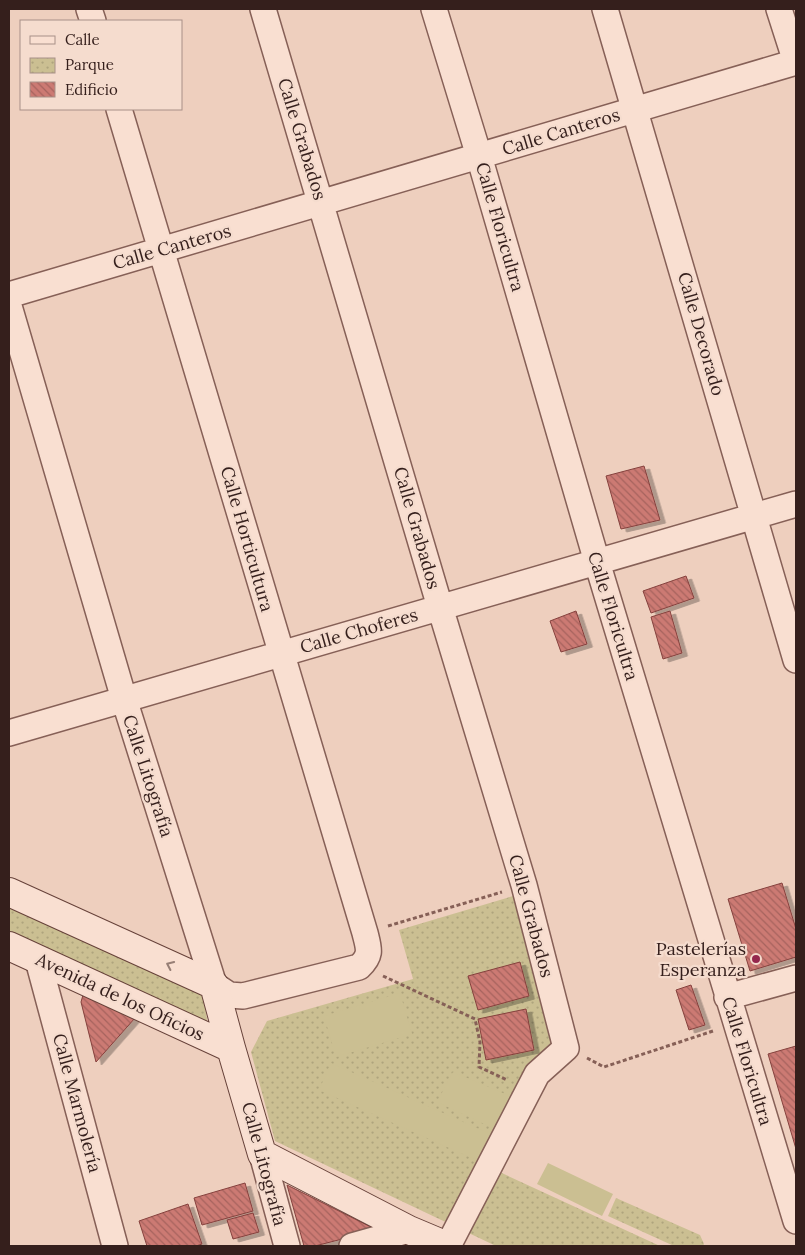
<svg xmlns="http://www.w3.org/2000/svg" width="805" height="1255" font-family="Lora,serif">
  <defs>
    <pattern id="park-dots" width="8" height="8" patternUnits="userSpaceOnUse" patternTransform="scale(1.25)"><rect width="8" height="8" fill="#cbbf92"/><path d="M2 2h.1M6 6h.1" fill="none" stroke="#afa47d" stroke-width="1.8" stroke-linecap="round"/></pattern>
    <pattern id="building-back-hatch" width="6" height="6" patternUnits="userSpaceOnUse" patternTransform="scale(1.25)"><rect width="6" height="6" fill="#cc7a73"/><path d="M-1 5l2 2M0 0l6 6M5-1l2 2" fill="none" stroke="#a6635e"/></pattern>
    <filter id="shadow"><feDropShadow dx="5.5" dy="3" stdDeviation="0" flood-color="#0004"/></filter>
  </defs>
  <rect width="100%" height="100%" fill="#eecfbe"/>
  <!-- park -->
  <path fill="url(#park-dots)" d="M513,896L556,1048L493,1169L660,1246H496L275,1141L251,1052L267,1021L413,979L399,930Z
    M9,903L203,995L208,1026L9,933Z
    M616,1198L700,1235L704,1244L703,1246H674L608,1216Z"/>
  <!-- garden -->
  <path fill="#cbbf92" d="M400,993L412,1034L336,1057L324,1016Z
    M331,1063L497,1137L485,1164L319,1090Z
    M453,1072L517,1099L501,1132L437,1102Z
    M548,1163L613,1194L602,1216L537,1184Z"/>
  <!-- building -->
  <path fill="url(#building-back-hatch)" stroke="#85413d" filter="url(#shadow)" d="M644,466L660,520L621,529L606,476Z
    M686,576L694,598L651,613L643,591Z
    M576,611L587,644L561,652L550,621Z
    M670,611L682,653L663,659L651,617Z
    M782,883L796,929V957L750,971L728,899Z
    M520,962L529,996L478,1010L468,976Z
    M691,985L705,1025L689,1030L676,990Z
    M83,995L135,1018L96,1062L81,1002Z
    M526,1009L534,1050L486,1060L478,1019Z
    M796,1046V1149L768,1054Z
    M245,1183L253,1211L202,1225L194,1198Z
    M287,1185L377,1230L315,1246H304Z
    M188,1204L202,1244L196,1246H147L139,1221Z
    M253,1213L259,1232L233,1239L227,1220Z"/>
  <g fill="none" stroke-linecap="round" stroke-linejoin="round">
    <!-- street casing -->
    <g stroke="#866057" stroke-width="28">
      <path id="street" d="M89,9L93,21
        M263,9L440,607L524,885L566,1048L537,1074L448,1246
        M434,9L479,156L597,562L796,1221
        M605,9L796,660
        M9,295L796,62L779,9
        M9,306L124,699L214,985L229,995L243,996L359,967C372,955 369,949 365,933L119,109
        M9,733L796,504
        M38,960L115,1246
        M727,997L796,978
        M262,1154L287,1246
        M352,1246L409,1230"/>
    </g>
    <!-- secondary casing -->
    <g stroke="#67423a" stroke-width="30">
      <path id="secondary" d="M9,892L214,985L231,1048L262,1154L409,1230L447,1246
        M9,946L231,1048"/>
    </g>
    <!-- path -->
    <path stroke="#866057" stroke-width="3" stroke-dasharray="4 2.5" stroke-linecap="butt" d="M388,926L502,892
      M383,976L475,1019L480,1042L479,1067L507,1080
      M587,1058L604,1067L713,1031"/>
    <!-- street -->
    <use href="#street" stroke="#f9dfd1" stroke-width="25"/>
    <!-- secondary -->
    <use href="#secondary" stroke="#f9dfd1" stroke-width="28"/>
  </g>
  <!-- one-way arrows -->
  <defs><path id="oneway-chevron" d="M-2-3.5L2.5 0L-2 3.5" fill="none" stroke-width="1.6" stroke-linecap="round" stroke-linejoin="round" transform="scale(1.25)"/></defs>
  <use stroke="#977f76" href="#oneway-chevron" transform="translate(170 965) rotate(-155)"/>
  <!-- markers -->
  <circle fill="#95274d" stroke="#f5dcce" stroke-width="2" cx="756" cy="959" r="5"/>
  <g text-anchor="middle" stroke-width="4.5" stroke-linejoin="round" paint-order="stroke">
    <!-- street labels -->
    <g font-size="18" fill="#351f1c" stroke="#f5dcce">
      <text transform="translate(561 132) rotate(-17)" y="6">Calle Canteros</text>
      <text transform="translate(302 139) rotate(73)" y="6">Calle Grabados</text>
      <text transform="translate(500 227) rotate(74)" y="6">Calle Floricultra</text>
      <text transform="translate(172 247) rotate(-16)" y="6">Calle Canteros</text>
      <text transform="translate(701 334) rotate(74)" y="6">Calle Decorado</text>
      <text transform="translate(417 528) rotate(74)" y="6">Calle Grabados</text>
      <text transform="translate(247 539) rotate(74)" y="6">Calle Horticultura</text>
      <text transform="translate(613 616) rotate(73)" y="6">Calle Floricultra</text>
      <text transform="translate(359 631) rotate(-16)" y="6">Calle Choferes</text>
      <text transform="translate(148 776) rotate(72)" y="6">Calle Litografía</text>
      <text transform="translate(531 916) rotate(75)" y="6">Calle Grabados</text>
      <text transform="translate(120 997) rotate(25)" y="6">Avenida de los Oficios</text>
      <text transform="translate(747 1061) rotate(73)" y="6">Calle Floricultra</text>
      <text transform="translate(77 1103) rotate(75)" y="6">Calle Marmolería</text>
      <text transform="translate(264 1164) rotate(75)" y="6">Calle Litografía</text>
    </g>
    <!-- poi labels -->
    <g font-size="18" fill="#351f1c" stroke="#f5dcce" text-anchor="end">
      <text x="746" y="955">Pastelerías<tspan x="746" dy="21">Esperanza</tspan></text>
    </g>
  </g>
  <!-- border -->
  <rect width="805" height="1255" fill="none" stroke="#351f1c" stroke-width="20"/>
  <!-- legend -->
  <rect x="20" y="20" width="162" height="90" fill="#f5dcce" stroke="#a89087"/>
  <rect x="30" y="36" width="25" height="8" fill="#f9dfd1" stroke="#a89087"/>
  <text x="65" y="45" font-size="15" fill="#351f1c">Calle</text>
  <rect x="30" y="58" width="25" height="15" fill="url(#park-dots)" stroke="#a89087"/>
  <text x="65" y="70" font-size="15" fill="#351f1c">Parque</text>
  <rect x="30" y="82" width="25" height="15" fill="url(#building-back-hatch)" stroke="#a89087"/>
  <text x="65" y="95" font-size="15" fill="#351f1c">Edificio</text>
</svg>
